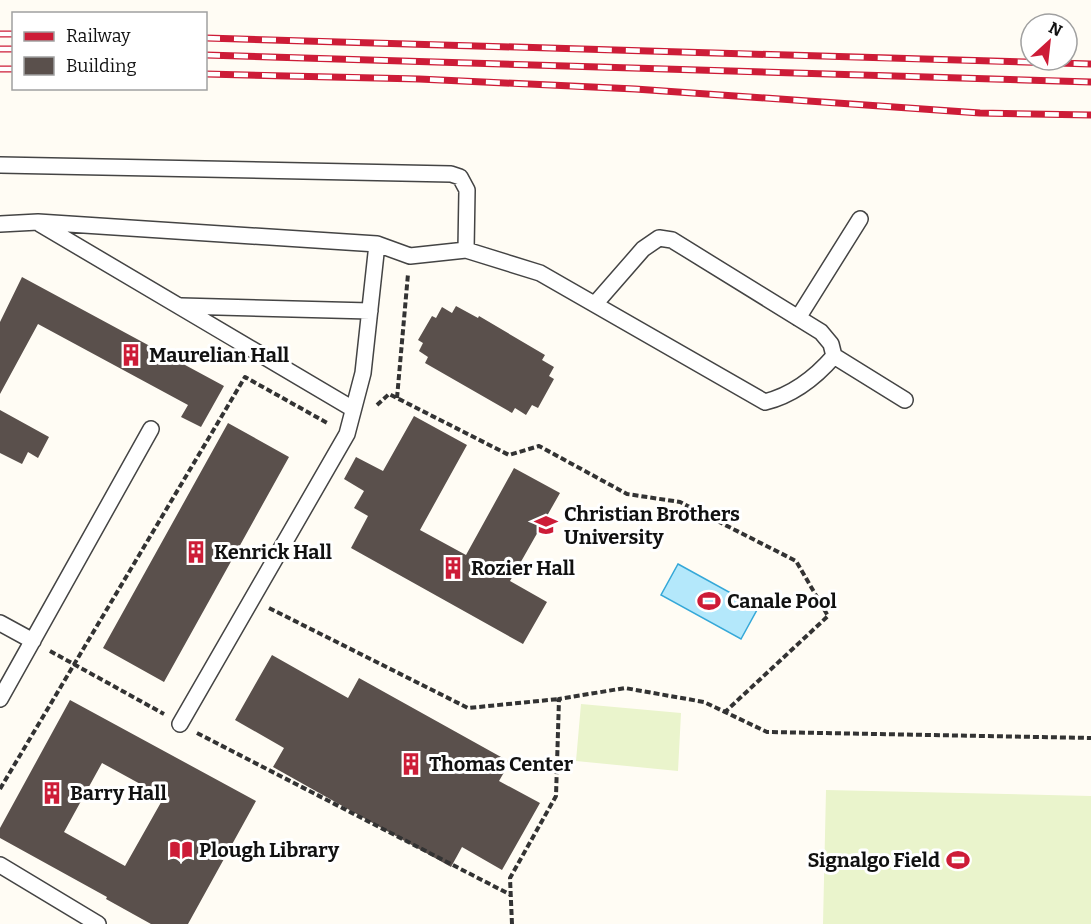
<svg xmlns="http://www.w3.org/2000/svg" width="1091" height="924" font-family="Bitter,serif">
  <rect width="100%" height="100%" fill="#fffcf4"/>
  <!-- pitch -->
  <path fill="#eaf4cc" d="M581,704L681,713L678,771L576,761Z
    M826,790L1091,796V924H823Z"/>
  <!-- water -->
  <path fill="#b4e8fb" stroke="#35a8d8" stroke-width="1.5" d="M678,564L758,608L741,639L661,595Z"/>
  <!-- building -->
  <path fill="#5a504c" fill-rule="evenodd" d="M22,277L224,386L201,427L181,417L188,405L38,324L0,394V322Z
    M456,306L478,318L479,316L545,355L542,360L554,367L549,376L554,379L538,408L532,405L526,415L515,408L512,413L425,363L428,357L419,351L423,343L418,340L432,316L436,318L442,307L452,313Z
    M0,410L49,437L38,458L28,452L22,464L0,453Z
    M414,416L467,445L420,530L466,555L514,468L560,493L510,581L547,602L523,644L351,548L368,516L354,508L364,491L344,479L356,457L383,471Z
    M228,423L289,457L164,682L103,648Z
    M272,655L348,698L359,678L510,762L499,781L540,803L502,870L462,847L451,867L273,767L284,748L235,720Z
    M70,700L256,801L188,924H151L106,899L107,897L0,838V828ZM102,763L164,797L125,866L64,832Z"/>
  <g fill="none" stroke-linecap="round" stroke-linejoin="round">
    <!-- service casing -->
    <g stroke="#444" stroke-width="18">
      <path id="service" d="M0,165L451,174L460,177L467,190L466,250
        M0,224L38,222L377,244L410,256L466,250L540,273L765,402C793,395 815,378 834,356L905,400
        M40,224L353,409
        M595,304L643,249L659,238L672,240L821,332L831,344L834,356
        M181,306L370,311
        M798,318L860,219
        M0,623L33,641
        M0,699L151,429
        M180,724L347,434L363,373L377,244
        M0,865L98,924"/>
    </g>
    <!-- path -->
    <path stroke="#333" stroke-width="4" stroke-dasharray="6 3" stroke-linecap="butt" d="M397,398L408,274
      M377,405L389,394L509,455L539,446L627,494L680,502L796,561L828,616L725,712
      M269,608L468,708L559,699
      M50,651L164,714
      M197,733L511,895
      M0,789L245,377L329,424
      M512,924L510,878L556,796L559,699L625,688L704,702L767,732L1091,738"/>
    <!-- service -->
    <use href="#service" stroke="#fff" stroke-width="15"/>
    <!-- rail casing -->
    <g stroke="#cd1c37" stroke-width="7">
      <path id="rail" d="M0,34H14
        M206,38L1091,64
        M0,49H14
        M206,55L1091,82
        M0,69H14
        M206,74L419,79L635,89L980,113L1091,115"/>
    </g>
    <!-- rail -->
    <use href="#rail" stroke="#fff" stroke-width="4.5" stroke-dasharray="14" stroke-linecap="butt"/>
  </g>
  <!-- icons -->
  <defs>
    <g id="building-bare" transform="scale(1.8)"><path d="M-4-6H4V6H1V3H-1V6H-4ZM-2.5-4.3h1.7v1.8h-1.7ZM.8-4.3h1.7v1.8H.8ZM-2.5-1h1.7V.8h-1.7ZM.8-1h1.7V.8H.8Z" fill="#cd1c37" stroke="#fff" stroke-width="2.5" paint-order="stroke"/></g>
    <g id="university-bare" transform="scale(1.8)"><path d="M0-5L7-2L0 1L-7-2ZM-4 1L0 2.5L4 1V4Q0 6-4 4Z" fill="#cd1c37" stroke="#fff" stroke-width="2.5" paint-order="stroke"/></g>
    <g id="stadium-bare" transform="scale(1.8)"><path d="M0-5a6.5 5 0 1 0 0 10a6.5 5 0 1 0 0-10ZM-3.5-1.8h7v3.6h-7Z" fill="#cd1c37" stroke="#fff" stroke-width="2.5" paint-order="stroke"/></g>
    <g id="library-bare" transform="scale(1.8)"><path d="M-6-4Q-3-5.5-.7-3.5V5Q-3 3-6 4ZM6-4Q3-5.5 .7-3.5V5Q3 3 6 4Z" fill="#cd1c37" stroke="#fff" stroke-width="2.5" paint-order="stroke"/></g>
  </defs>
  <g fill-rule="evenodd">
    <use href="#building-bare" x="131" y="355"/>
    <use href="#university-bare" x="546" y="525"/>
    <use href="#building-bare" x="196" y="552"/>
    <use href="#building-bare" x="453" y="568"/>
    <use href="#stadium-bare" x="709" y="601"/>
    <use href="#building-bare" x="411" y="764"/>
    <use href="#building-bare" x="52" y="793"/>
    <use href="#library-bare" x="181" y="850"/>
    <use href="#stadium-bare" x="958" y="860"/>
  </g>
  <g text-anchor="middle" stroke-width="6" stroke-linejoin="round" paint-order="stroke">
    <!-- poi labels -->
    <g font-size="20" font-weight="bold" fill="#111" stroke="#fff" text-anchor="start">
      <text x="149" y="362">Maurelian Hall</text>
      <text x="564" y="521">Christian Brothers<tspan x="564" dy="23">University</tspan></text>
      <text x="214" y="559">Kenrick Hall</text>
      <text x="471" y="575">Rozier Hall</text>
      <text x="727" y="608">Canale Pool</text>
      <text x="429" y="771">Thomas Center</text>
      <text x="70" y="800">Barry Hall</text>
      <text x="199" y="857">Plough Library</text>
      <text x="940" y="867" text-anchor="end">Signalgo Field</text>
    </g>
  </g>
  <!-- legend -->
  <rect x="12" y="12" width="195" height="78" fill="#ffffff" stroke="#a0a0a0" stroke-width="1.5"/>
  <rect x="24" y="32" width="30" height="9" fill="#cd1c37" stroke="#a0a0a0" stroke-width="1.5"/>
  <text x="66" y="42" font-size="18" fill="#111111">Railway</text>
  <rect x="24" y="57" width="30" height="18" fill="#5a504c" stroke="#a0a0a0" stroke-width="1.5"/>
  <text x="66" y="72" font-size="18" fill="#111111">Building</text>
  <!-- north arrow -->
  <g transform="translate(1049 42) rotate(27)"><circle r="28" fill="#ffffff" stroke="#a0a0a0" stroke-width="1.5"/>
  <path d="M0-4.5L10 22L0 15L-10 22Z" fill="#cd1c37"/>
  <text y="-9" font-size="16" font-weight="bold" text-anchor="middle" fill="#111111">N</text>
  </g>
</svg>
